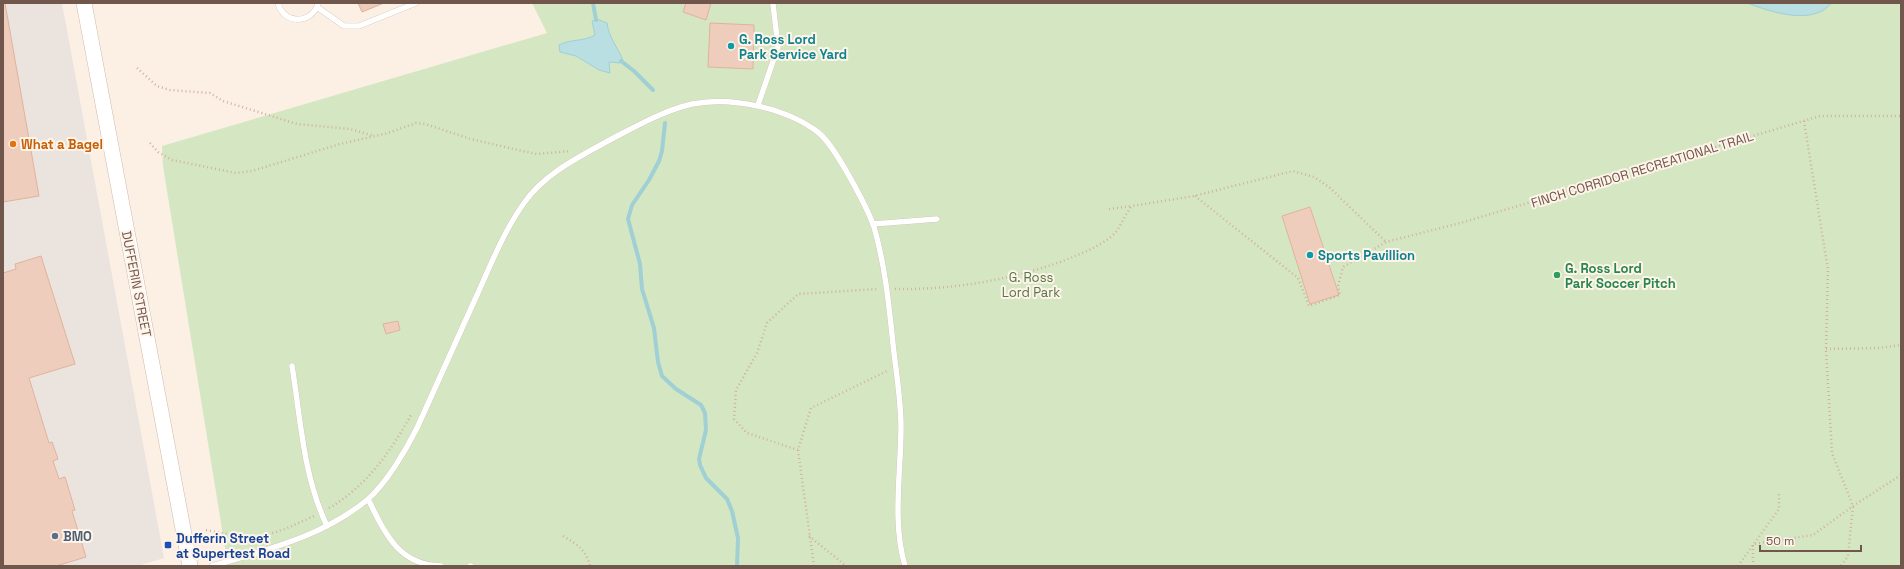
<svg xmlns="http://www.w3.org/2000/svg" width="1904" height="569" font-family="'Space Grotesk',sans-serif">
  <rect width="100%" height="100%" fill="#fbf0e3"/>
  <!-- industrial -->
  <path fill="#eae3de" d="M3,3H62L164,558L137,566H3Z"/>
  <!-- green -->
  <path fill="#d4e7c2" d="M532,3H1901V566H228L163,166L162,146L547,33Z"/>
  <!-- water -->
  <path fill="#b9dfe3" stroke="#a0cfd4" d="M1747,3H1832C1829,5 1826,9 1822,11C1800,22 1769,11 1747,3Z
    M597,19L607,23C609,38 617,46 623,60L620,63L609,62L610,73L599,70L576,56L560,52L559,45C569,39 583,42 595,35L592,21Z"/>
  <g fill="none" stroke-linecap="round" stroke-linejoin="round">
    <!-- stream -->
    <path stroke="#a0cfd4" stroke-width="4" d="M593,3L596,20
      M621,61L634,71L653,90
      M665,123L662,151L659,161L649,180L632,205L628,219L640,264L642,289L654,328L658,362L662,376L676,389L701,405L705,413L706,430L699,459L700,465L706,478L727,499L732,511L738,538L737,566"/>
  </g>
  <!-- building -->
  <path fill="#efcdbc" stroke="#e0b39d" d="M3,3H5L39,196L3,202Z
    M358,3H384L362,12Z
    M686,3H711L706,20L683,12Z
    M710,23L754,25L753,69L708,67Z
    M1310,207L1339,295L1310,304L1282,216Z
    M41,256L75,364L29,378L49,443L52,442L58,459L53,461L59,479L65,477L75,510L72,511L86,557L56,566H3V273L16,269L15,264Z
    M398,321L400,330L386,334L383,324Z"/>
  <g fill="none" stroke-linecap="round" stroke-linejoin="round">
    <!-- service casing -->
    <g stroke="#cbb7aa" stroke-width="6">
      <path id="service" d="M278,3C283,24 311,25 318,4
        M317,7L344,26H359L416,3
        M758,105L778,47L773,4
        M873,224L937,219
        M292,366C301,421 303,475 327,526
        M368,499C385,533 398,565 441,566
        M212,566C266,550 322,537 367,500C386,484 406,450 417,428C437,383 457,339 477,295C491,264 504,231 524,203C543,175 577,158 606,142C633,128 662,111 692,104C731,96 787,108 819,133C835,146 867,207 874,227C885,265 889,305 893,344C896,372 901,400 901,427C901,473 892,522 905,566
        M470,566H471"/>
    </g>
    <!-- secondary casing -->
    <g stroke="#d0b9ab" stroke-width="16">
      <path id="secondary" d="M84,3L190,566"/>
    </g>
    <!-- path -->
    <path stroke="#d3b0a0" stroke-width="2.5" stroke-dasharray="1 3" stroke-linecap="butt" d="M137,68L157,86L170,90L210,93L223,101L297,124L350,129L374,136
      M1804,121L1828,270L1826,349L1832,453L1853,506L1848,556L1841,566
      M150,143L158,152L172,160L236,173L252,171L340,144L388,133L416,123L425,124L471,139L522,151L537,154L571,151
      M1195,196L1298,278L1309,306L1340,295L1338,286L1343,267L1386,242L1464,222L1820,116H1901
      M1109,209L1132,206
      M895,289C952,290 1010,280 1063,261C1080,254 1097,248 1112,236C1121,228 1124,215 1132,206L1194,196L1293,171L1314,177L1329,187L1386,242
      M1826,349L1879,348L1901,345
      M798,450L747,433L734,419L736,390L757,353L767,323L798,294L878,289
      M329,508C366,487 391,451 411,415
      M206,530L254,539L285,529L314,516
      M563,536C577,544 586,550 590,566
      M809,536L846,566
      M814,566L798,450L811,408L887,371
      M1738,566L1779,509V493
      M1753,566V544L1813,535L1853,506L1901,475"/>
    <!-- service -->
    <use href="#service" stroke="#fff" stroke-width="5.5"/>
    <!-- secondary -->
    <use href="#secondary" stroke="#fff" stroke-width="15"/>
  </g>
  <!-- markers -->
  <g fill="#0f9aa8" stroke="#fef4e9" stroke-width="1.5">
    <circle cx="731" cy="46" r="4"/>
    <circle cx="1310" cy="255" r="4"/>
  </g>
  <circle fill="#e8710a" stroke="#fef4e9" stroke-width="1.5" cx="13" cy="144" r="4"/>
  <circle fill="#2e9e5b" stroke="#fef4e9" stroke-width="1.5" cx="1557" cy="275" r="4"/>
  <circle fill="#5c6f8a" stroke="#fef4e9" stroke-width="1.5" cx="55" cy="536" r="4"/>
  <rect fill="#1a4fb4" stroke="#fef4e9" stroke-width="1.5" x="164" y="541" width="8" height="8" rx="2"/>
  <g text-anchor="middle" stroke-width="4" stroke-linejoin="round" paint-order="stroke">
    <!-- culture labels -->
    <g font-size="13" font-weight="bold" fill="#0d838f" stroke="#fef4e9" text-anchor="start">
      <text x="739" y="44">G. Ross Lord<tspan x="739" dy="15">Park Service Yard</tspan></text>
      <text x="1318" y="260">Sports Pavillion</text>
    </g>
    <!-- food labels -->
    <g font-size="13" font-weight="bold" fill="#c56008" stroke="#fef4e9" text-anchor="start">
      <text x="21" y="149">What a Bagel</text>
    </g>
    <!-- street labels -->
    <g font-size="13" fill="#71564b" stroke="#fef4e9">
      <text transform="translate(1642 169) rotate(-17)" y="5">FINCH CORRIDOR RECREATIONAL TRAIL</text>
      <text transform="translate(137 284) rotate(79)" y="5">DUFFERIN STREET</text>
    </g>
    <!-- leisure labels -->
    <g font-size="13" font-weight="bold" fill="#27864d" stroke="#fef4e9" text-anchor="start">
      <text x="1565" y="273">G. Ross Lord<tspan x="1565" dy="15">Park Soccer Pitch</tspan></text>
    </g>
    <!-- park labels -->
    <g font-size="13" fill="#557743" stroke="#fef4e9">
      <text x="1031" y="282">G. Ross<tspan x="1031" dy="15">Lord Park</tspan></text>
    </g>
    <!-- service labels -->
    <g font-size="13" font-weight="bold" fill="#4e5e75" stroke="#fef4e9" text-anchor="start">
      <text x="63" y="541">BMO</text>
    </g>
    <!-- transit labels -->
    <g font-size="13" font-weight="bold" fill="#164399" stroke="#fef4e9" text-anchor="start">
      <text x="176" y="543">Dufferin Street<tspan x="176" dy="15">at Supertest Road</tspan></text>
    </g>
  </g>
  <!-- border -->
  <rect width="1904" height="569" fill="none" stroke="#71564b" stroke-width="8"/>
  <!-- scale -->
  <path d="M1760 545v6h101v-6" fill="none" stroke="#71564b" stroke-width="2"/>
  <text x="1766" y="545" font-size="12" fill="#71564b" stroke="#fef4e9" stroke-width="3" paint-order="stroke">50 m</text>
</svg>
